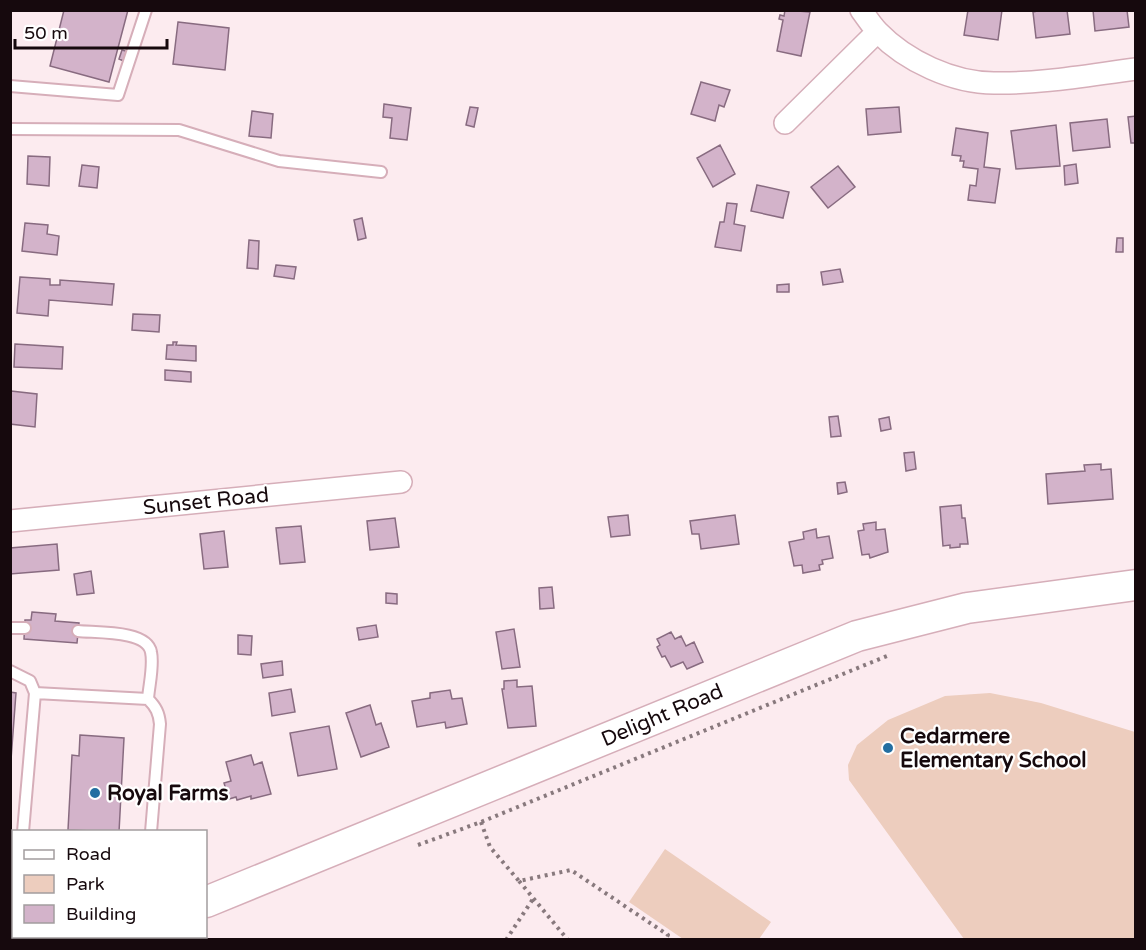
<svg xmlns="http://www.w3.org/2000/svg" width="1146" height="950" font-family="'Varela Round',sans-serif">
  <rect width="100%" height="100%" fill="#fcebef"/>
  <!-- green -->
  <path fill="#edcdbe" d="M990,693L1041,703L1135,732V939H964L849,780L848,765L857,745L888,720L945,696Z
    M665,849L771,922L759,939H683L629,902Z"/>
  <!-- building -->
  <path fill="#d3b3ca" stroke="#886b80" stroke-width="1.5" d="M64,10H128L109,82L50,66Z
    M785,10L810,12L801,56L777,51L783,20L779,19L780,15L784,16Z
    M968,10H1002L998,40L964,35Z
    M1042,10H1067L1070,34L1036,38L1033,12Z
    M1093,10H1127L1129,27L1095,31Z
    M178,22L229,28L225,70L173,64Z
    M122,50L129,52L126,62L119,59Z
    M701,82L730,90L724,107L719,105L715,121L691,114Z
    M384,104L411,108L407,140L390,138L392,118L383,117Z
    M470,107L478,108L474,127L466,125Z
    M899,107L901,132L868,135L866,109Z
    M252,111L273,114L271,138L249,136Z
    M1136,116V143H1131L1128,117Z
    M1107,119L1110,147L1073,151L1070,123Z
    M1056,125L1060,166L1016,169L1011,131Z
    M956,128L988,133L984,167L1000,169L995,203L968,200L970,185L976,186L978,169L963,167L964,161H960L961,156L952,155Z
    M720,145L735,174L713,187L697,158Z
    M28,156L50,157L49,186L27,184Z
    M1076,164L1078,183L1065,185L1064,166Z
    M82,165L99,167L97,188L79,186Z
    M838,166L855,187L828,208L811,187Z
    M757,185L789,192L783,218L751,211Z
    M727,203L737,204L734,224L745,226L741,251L715,247L720,222H724Z
    M362,218L366,238L358,240L354,220Z
    M25,223L48,225L47,234L59,236L57,255L22,251Z
    M1117,238H1123V252H1116Z
    M249,240L259,241L258,269L247,268Z
    M276,265L296,267L294,279L274,276Z
    M840,269L843,282L823,285L821,272Z
    M20,277L50,279V285H60V280L114,284L112,305L49,300L48,316L17,313Z
    M789,284V292H777V285Z
    M133,314L160,315L159,332L132,330Z
    M173,342H177L176,345L196,346V361L166,359L167,345H173Z
    M15,344L63,347L62,369L14,367Z
    M165,370L191,372V382L165,380Z
    M11,391L37,394L35,427L10,424Z
    M838,416L841,436L831,437L829,417Z
    M889,417L891,429L881,431L879,419Z
    M914,452L916,469L906,471L904,453Z
    M1101,464V470L1111,469L1113,499L1048,504L1046,474L1085,471L1084,465Z
    M845,482L847,492L838,494L837,483Z
    M961,505L962,518H965L968,544H960V547L950,548V545L943,546L940,507Z
    M628,515L630,535L611,537L608,517Z
    M735,515L739,544L701,549L699,534H692L690,521Z
    M395,518L399,547L370,550L367,521Z
    M876,522V530L885,529L888,552L870,558L869,554L862,555L858,531L864,530L863,524Z
    M301,526L305,562L280,564L276,528Z
    M816,529L817,538L829,536L833,558L822,560L823,564L819,565L820,570L803,573L802,565L794,566L789,542L804,539L803,532Z
    M224,531L228,567L204,569L200,534Z
    M57,544L59,570L10,574V548Z
    M91,571L94,593L77,595L74,574Z
    M552,587L554,608L540,609L539,588Z
    M386,593L397,594V604L386,603Z
    M32,612L56,614L55,621L79,623L77,643L24,639L25,620H31Z
    M376,625L378,637L359,640L357,628Z
    M514,629L520,667L502,669L496,632Z
    M671,632L675,639L681,636L686,646L694,642L703,662L687,669L683,662L671,667L665,656L662,657L657,647L660,645L657,639Z
    M238,635L252,636L251,655L238,654Z
    M282,661L283,675L263,678L261,664Z
    M517,680V687L532,686L536,726L508,728L502,689H504V681Z
    M291,689L295,712L272,716L269,693Z
    M450,690L452,699L462,698L467,724L446,728L445,722L417,727L412,701L430,698V693Z
    M10,692L16,693L10,773Z
    M370,705L376,725L381,723L389,747L361,757L346,713Z
    M329,726L337,769L298,776L290,733Z
    M80,735L124,738L119,832L68,830L72,755L79,756Z
    M251,755L254,765L262,762L271,794L251,799V796L237,800L236,797L229,799L224,783L231,781L226,762Z"/>
  <g fill="none" stroke-linecap="round" stroke-linejoin="round">
    <!-- lane casing -->
    <g stroke="#d6aeb9" stroke-width="14">
      <path id="lane" d="M10,86L118,95L146,10
        M10,129L179,130L279,161L381,172
        M10,628H25
        M78,631C96,633 147,630 151,652C154,666 149,685 148,699
        M10,671L30,681L35,693L23,832
        M35,693L148,699C156,707 159,713 160,724L151,832"/>
    </g>
    <!-- street casing -->
    <g stroke="#d6aeb9" stroke-width="24">
      <path id="street" d="M861,10C867,18 872,26 878,32C906,61 953,83 994,83C1041,84 1089,75 1136,69
        M785,123L877,32
        M10,521L401,482"/>
    </g>
    <!-- secondary casing -->
    <g stroke="#d6aeb9" stroke-width="33">
      <path id="secondary" d="M206,902L857,636L967,608L1136,585
        M115,940L122,936"/>
    </g>
    <!-- path -->
    <path stroke="#88797d" stroke-width="4" stroke-dasharray="3 4.5" stroke-linecap="butt" d="M481,822L490,847L519,881L571,870L668,935L665,940
      M418,845L481,822L887,656
      M519,881L568,940
      M506,940L533,899"/>
    <!-- lane -->
    <use href="#lane" stroke="#fff" stroke-width="10"/>
    <!-- street -->
    <use href="#street" stroke="#fff" stroke-width="21"/>
    <!-- secondary -->
    <use href="#secondary" stroke="#fff" stroke-width="30"/>
  </g>
  <!-- markers -->
  <g fill="#236ea1" stroke="#fff" stroke-width="2">
    <circle cx="888" cy="748" r="6"/>
    <circle cx="95" cy="793" r="6"/>
  </g>
  <g text-anchor="middle" stroke-width="4.5" stroke-linejoin="round" paint-order="stroke">
    <!-- street labels -->
    <g font-size="21" fill="#16090d" stroke="#fff">
      <text transform="translate(206 501) rotate(-6)" y="7">Sunset Road</text>
      <text transform="translate(662 715) rotate(-23)" y="7">Delight Road</text>
    </g>
    <!-- poi labels -->
    <g font-size="21" font-weight="bold" fill="#16090d" stroke="#fff" text-anchor="start">
      <text x="900" y="743">Cedarmere<tspan x="900" dy="24">Elementary School</tspan></text>
      <text x="107" y="800">Royal Farms</text>
    </g>
  </g>
  <!-- border -->
  <rect width="1146" height="950" fill="none" stroke="#16090d" stroke-width="24"/>
  <!-- legend -->
  <rect x="12" y="830" width="195" height="108" fill="#ffffff" stroke="#a29d9e" stroke-width="1.5"/>
  <rect x="24" y="850" width="30" height="9" fill="#ffffff" stroke="#a29d9e" stroke-width="1.5"/>
  <text x="66" y="860" font-size="18" fill="#16090d">Road</text>
  <rect x="24" y="875" width="30" height="18" fill="#edcdbe" stroke="#a29d9e" stroke-width="1.5"/>
  <text x="66" y="890" font-size="18" fill="#16090d">Park</text>
  <rect x="24" y="905" width="30" height="18" fill="#d3b3ca" stroke="#a29d9e" stroke-width="1.5"/>
  <text x="66" y="920" font-size="18" fill="#16090d">Building</text>
  <!-- scale -->
  <path d="M15 39v9h152v-9" fill="none" stroke="#16090d" stroke-width="3"/>
  <text x="24" y="39" font-size="18" fill="#16090d" stroke="#ffffff" stroke-width="4.5" paint-order="stroke">50 m</text>
</svg>
